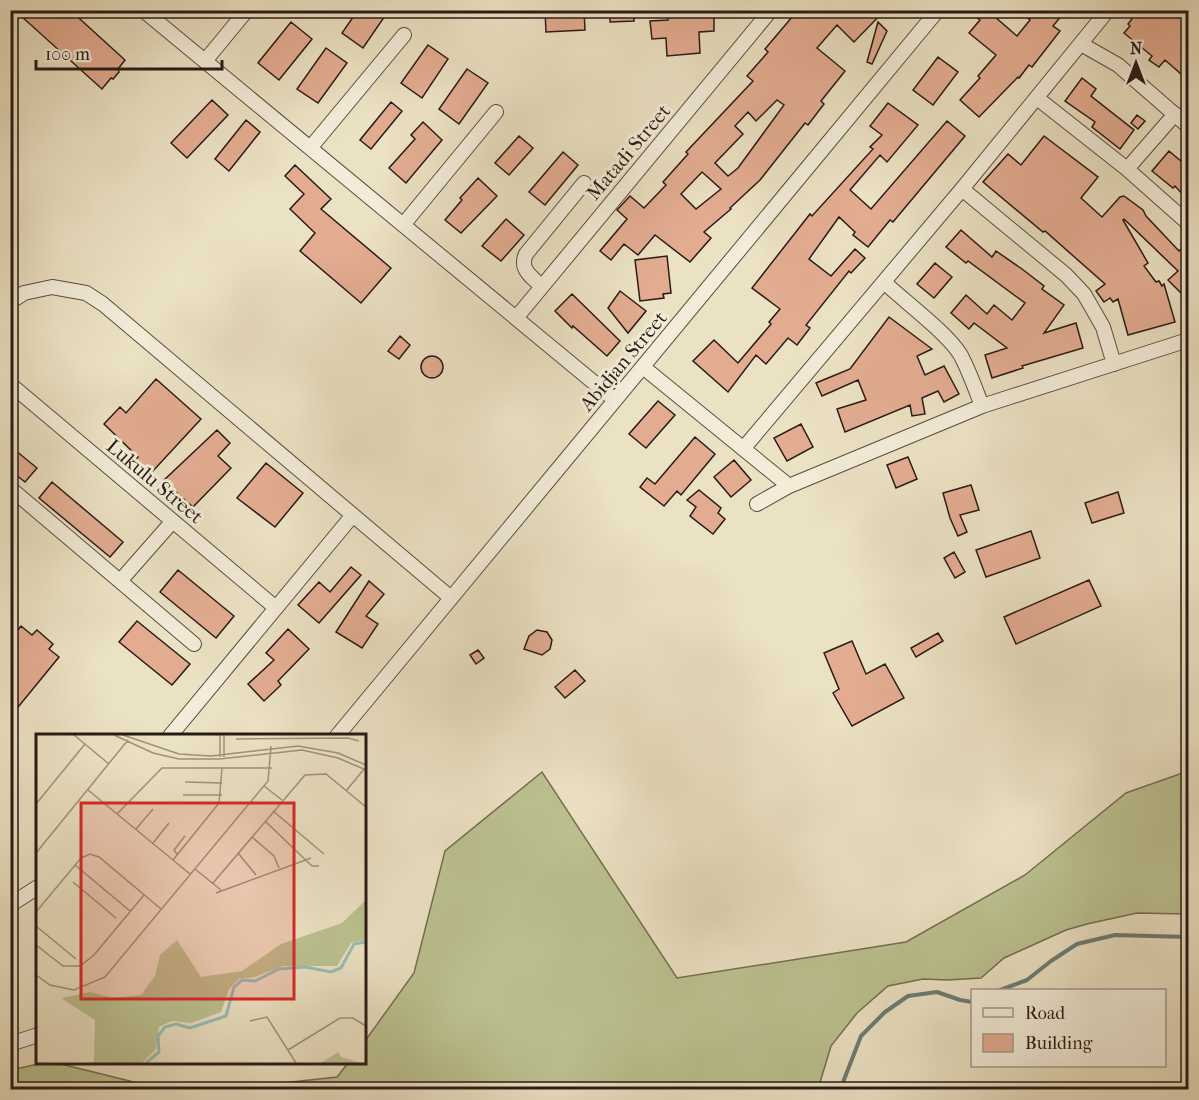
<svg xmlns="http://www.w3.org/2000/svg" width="1199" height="1100" font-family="'IM FELL French Canon',serif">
  <rect width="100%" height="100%" fill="#ebe1c3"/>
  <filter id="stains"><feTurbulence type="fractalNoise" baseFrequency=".00333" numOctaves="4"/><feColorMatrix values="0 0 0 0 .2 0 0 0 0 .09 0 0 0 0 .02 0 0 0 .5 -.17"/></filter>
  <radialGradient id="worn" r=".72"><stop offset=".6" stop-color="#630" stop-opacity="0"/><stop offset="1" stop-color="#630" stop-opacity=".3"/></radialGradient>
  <!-- grass -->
  <path fill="#bcc190" stroke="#736e52" stroke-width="1.5" d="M1188,771V914L1137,913L1087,924L1066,930L1004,958L981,978L947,980L923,979L888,986L857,1013L831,1046L818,1089H226L337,1077L348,1063L364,1062L365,1041L414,973L445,851L542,772L677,978L906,942L1025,875L1126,793Z
    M47,1062L57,1063L162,1089H11V1070Z"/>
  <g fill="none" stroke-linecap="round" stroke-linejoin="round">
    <!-- stream -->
    <path stroke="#6c7c74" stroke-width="4" d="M1000,990L1027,980L1051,961L1077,944L1115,935L1188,937
      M840,1090L861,1036L885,1012L908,996L937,992L960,1000L972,1002"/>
  </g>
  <!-- building -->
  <path fill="#e3ac91" stroke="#2a1a15" stroke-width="1.5" fill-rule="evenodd" d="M25,10H70L125,60L118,69L119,72L113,79L111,78L102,89L21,16Z
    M358,10H389L363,48L342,33Z
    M545,10H584L585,30L546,32Z
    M610,10H634V21L610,22Z
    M668,10H701V17L714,16V31L699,32L700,53L667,56L666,38L652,39L650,21L668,20Z
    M798,10H885L854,42L837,25L817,48L845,71L821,101L824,104L808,125L805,123L760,180L730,208L731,209L704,232L711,238L690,262L655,235L638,255L624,244L611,260L600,251L627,219L617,210L630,196L644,208L666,185L663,182L688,154L686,152L753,81L747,76L768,52L765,49ZM777,100L784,105L738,168L728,176L715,163L743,134L735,126L748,112L756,121ZM702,172L721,189L696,209L681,194Z
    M982,10H987L1017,36L1030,20L1019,10H1066L1053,26L1060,31L1032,67L1029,65L1019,78L1018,77L979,117L960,100L980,78L978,76L996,55L969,33L980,20L976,17Z
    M1139,10H1188V80L1165,60L1159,67L1149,60L1152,56L1124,33L1130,26L1128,24Z
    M291,22L312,39L279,80L258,63Z
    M878,22L887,31L872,64L867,62Z
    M428,45L448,59L422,98L401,83Z
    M326,48L347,63L318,103L297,89Z
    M938,57L958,72L933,105L913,90Z
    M467,69L488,83L459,124L439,109Z
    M1082,78L1096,89L1091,96L1134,130L1120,149L1092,127L1095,122L1065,101Z
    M212,100L228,115L187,158L171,143Z
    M391,102L402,111L371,149L360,140Z
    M888,103L918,125L887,162L880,155L850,190L871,209L947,121L965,136L893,222L890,220L868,247L853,235L855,232L839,217L809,259L831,276L855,249L865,258L851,273L849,271L806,325L810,328L797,345L788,338L766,364L756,355L728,392L693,361L714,340L738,363L771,324L769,322L780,309L752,288L810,214L812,216L873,149L870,147L882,135L870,126Z
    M1137,115L1145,121L1138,129L1131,123Z
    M246,120L260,132L229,171L215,159Z
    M423,122L442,140L406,183L389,168L415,139L411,135Z
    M519,136L533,148L509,175L495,163Z
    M1044,136L1098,177L1081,198L1102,217L1120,197L1124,196L1143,210L1146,216L1179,251L1182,248L1188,255V300L1168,280L1178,271L1124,219L1123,220L1148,263L1144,266L1156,282L1159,281L1162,286L1164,284L1175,322L1128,335L1118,299L1113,302L1110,298L1104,302L1096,291L1105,284L1045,231L1043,232L983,182L1008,154L1021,165Z
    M1169,151L1182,162L1188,154V200L1175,186L1173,188L1152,171Z
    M563,152L578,165L545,205L529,192Z
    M295,165L331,199L321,209L391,268L361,303L300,251L315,233L290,209L304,194L285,176Z
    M478,178L497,196L461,233L445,220L462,200L460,198Z
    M506,219L524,235L501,261L482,246Z
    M961,230L992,257L996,251L1022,269L1044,286L1042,289L1064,305L1044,333L1076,323L1083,348L1022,366L1023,368L992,378L985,355L1007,348L974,323L969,329L951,313L966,295L987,314L994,305L1012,320L1025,303L968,261L966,263L946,247Z
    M667,256L671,293L663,294L664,298L640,301L635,260Z
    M935,263L952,277L934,298L917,284Z
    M620,291L646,311L628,333L608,308Z
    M572,294L620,341L607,356L573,326L572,328L555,311Z
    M889,317L932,349L917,356L925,375L944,366L959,394L944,402L938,391L922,398L925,414L912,416L910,405L845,432L837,409L866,400L858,380L822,396L816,383L850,369Z
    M400,336L410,345L399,359L388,351Z
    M421 367a11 11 0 1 1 22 0a11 11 0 1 1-22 0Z
    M156,379L201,419L152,472L151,470L142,480L128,467L138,457L104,424L120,407L126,413Z
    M658,401L675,415L646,448L629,434Z
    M801,424L813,447L787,461L774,438Z
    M217,430L230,443L218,456L231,468L193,507L163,481Z
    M695,437L715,454L681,495L677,491L664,506L640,487L647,478L655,484Z
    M10,446L37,468L25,482L10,470Z
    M908,457L917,479L896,488L887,465Z
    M734,460L751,480L731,497L714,477Z
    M266,463L303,493L275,527L237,498Z
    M52,482L123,542L110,557L39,498Z
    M971,485L979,510L960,515L967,532L958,536L950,518L943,493Z
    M699,490L721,508L718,513L725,519L713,534L690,516L696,507L687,500Z
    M1118,492L1124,513L1092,523L1085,503Z
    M1031,531L1040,558L986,577L976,550Z
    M954,552L965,572L955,578L944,558Z
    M351,567L361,575L319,623L298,605L319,582L330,592Z
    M178,570L234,616L216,638L160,592Z
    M1089,580L1101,606L1016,644L1004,617Z
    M369,581L384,594L366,616L378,624L362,648L336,632Z
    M137,621L190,664L172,685L119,642Z
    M21,626L32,635L37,630L53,644L49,649L59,657L10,717V640Z
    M288,629L309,649L278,681L281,685L264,701L248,684L274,660L266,653Z
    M537,630L547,632L552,640L550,649L542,655L524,649L529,636Z
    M938,633L943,641L916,657L911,648Z
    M852,641L866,674L885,664L904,698L852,726L833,693L839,689L824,653Z
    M478,650L484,658L476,664L470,655Z
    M575,670L585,681L565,698L555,687Z"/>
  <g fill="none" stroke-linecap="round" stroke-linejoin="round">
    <!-- street casing -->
    <g stroke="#5a4c40" stroke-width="16">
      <path id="street" d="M143,10L615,400
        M1081,44L1118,65L1188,126
        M205,61L247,10
        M1037,98L1127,169L1188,223
        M311,147L404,35
        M1127,169L1175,114
        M962,189L1066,275L1084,294L1103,327L1114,364
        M403,225L496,112
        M884,282C904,301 946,332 960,354C969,370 975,388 982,406
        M541,286C531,276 519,269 526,254L584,183
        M10,302L24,293L52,287L86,293L103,304L451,598
        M516,318L771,10
        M643,367L789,486
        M10,384L276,608
        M743,449L962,189L1108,10
        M10,488L194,644
        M757,504L789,486L982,406L1188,340
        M121,580L172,522
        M170,736L353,515
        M337,736L938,10
        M10,905L38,887
        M10,1044L38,1035"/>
    </g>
    <!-- street -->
    <use href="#street" stroke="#f2ecd8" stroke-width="14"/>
  </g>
  <g text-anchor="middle" stroke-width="6" stroke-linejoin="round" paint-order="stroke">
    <!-- street labels -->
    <g font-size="20" fill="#2a1a15" stroke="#f2ecd8">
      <text transform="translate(628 152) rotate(-50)" y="7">Matadi Street</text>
      <text transform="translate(623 361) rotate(-50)" y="7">Abidjan Street</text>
      <text transform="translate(155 481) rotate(40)" y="7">Lukulu Street</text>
    </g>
  </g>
  <!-- overview -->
  <g transform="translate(36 734)">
    <rect width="330" height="330" fill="#ebe1c3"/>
    <path d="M330,166V206L315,209L301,232H247L219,243L203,245L193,255L185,278L155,289L136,287L123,293L120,315L106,329H58L59,286L25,264L54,258L77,264L105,261L119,242L124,221L141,206L165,243L206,237L245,210L306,189Z" fill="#bcc190"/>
    <path d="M302,318L305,323L325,329H285Z" fill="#bcc190"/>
    <path fill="none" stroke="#98beb4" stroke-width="3" d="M110,329L123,318L122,302L129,293L140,290L154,294L190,282L198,253L206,246L219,247L243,235L269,233L295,238L305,234L318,210L330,208"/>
    <path fill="none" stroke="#9e917d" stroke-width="1.5" d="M38,1L73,30M78,1L117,19L143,25H184L266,16L302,24L330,36M87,1L143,20L175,22L262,12L302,19L330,31M200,5L312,4L323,7M184,23V1M188,23V1M149,48L186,49M228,52L246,66M52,56L154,140M310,57L328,35M147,61H186M0,70L49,10M237,77L288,120M81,80L126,34H236M229,87L276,132H283M100,95L117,75M216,103L238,122L243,134M117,109L133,89M0,119L92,6M202,119L220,141M141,120L138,116L149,102M137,126L183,69L186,34M39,131L94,177M159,135L185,156M37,148L80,184M177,149L269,41L290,40L330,73M180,159L275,124M0,178L45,124L54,120L63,123L125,175M0,192L40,225M0,211L27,232H44L58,221L108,161M0,241L14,251L38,256L69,243L232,47L235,12M214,287L231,283L260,329M252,316L304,284H317L330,292"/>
    <path fill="#d62828" fill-opacity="0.15" stroke="#d62828" stroke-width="3" d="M45,69H258V265H45Z"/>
    <rect width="330" height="330" fill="none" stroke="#2a1a15" stroke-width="3"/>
  </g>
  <!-- margin -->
  <rect width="1199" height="1100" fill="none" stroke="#ebe1c3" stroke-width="36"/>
  <rect x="12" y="12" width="1175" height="1076" fill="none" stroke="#2a1a15" stroke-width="3"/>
  <rect x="18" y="18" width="1163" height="1064" fill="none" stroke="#2a1a15" stroke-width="1.5"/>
  <!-- legend -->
  <rect x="971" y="989" width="195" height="78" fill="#f2ecd8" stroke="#a2988a" stroke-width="1.5"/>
  <rect x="983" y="1008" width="30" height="9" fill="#f2ecd8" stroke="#a2988a" stroke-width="1.5"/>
  <text x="1025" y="1019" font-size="18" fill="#2a1a15">Road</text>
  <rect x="983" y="1034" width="30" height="18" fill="#e3ac91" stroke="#a2988a" stroke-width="1.5"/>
  <text x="1025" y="1049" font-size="18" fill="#2a1a15">Building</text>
  <!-- north arrow -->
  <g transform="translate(1136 63)" stroke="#f2ecd8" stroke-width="4.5" paint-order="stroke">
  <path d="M0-4.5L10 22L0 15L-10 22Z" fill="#2a1a15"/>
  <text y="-9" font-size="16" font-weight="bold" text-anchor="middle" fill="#2a1a15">N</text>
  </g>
  <!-- scale -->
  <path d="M36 60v9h186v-9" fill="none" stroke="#2a1a15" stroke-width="3"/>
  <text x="45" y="60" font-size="18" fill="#2a1a15" stroke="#f2ecd8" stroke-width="4.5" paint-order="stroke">100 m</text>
  <rect width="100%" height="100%" filter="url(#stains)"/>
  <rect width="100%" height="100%" fill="url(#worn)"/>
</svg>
